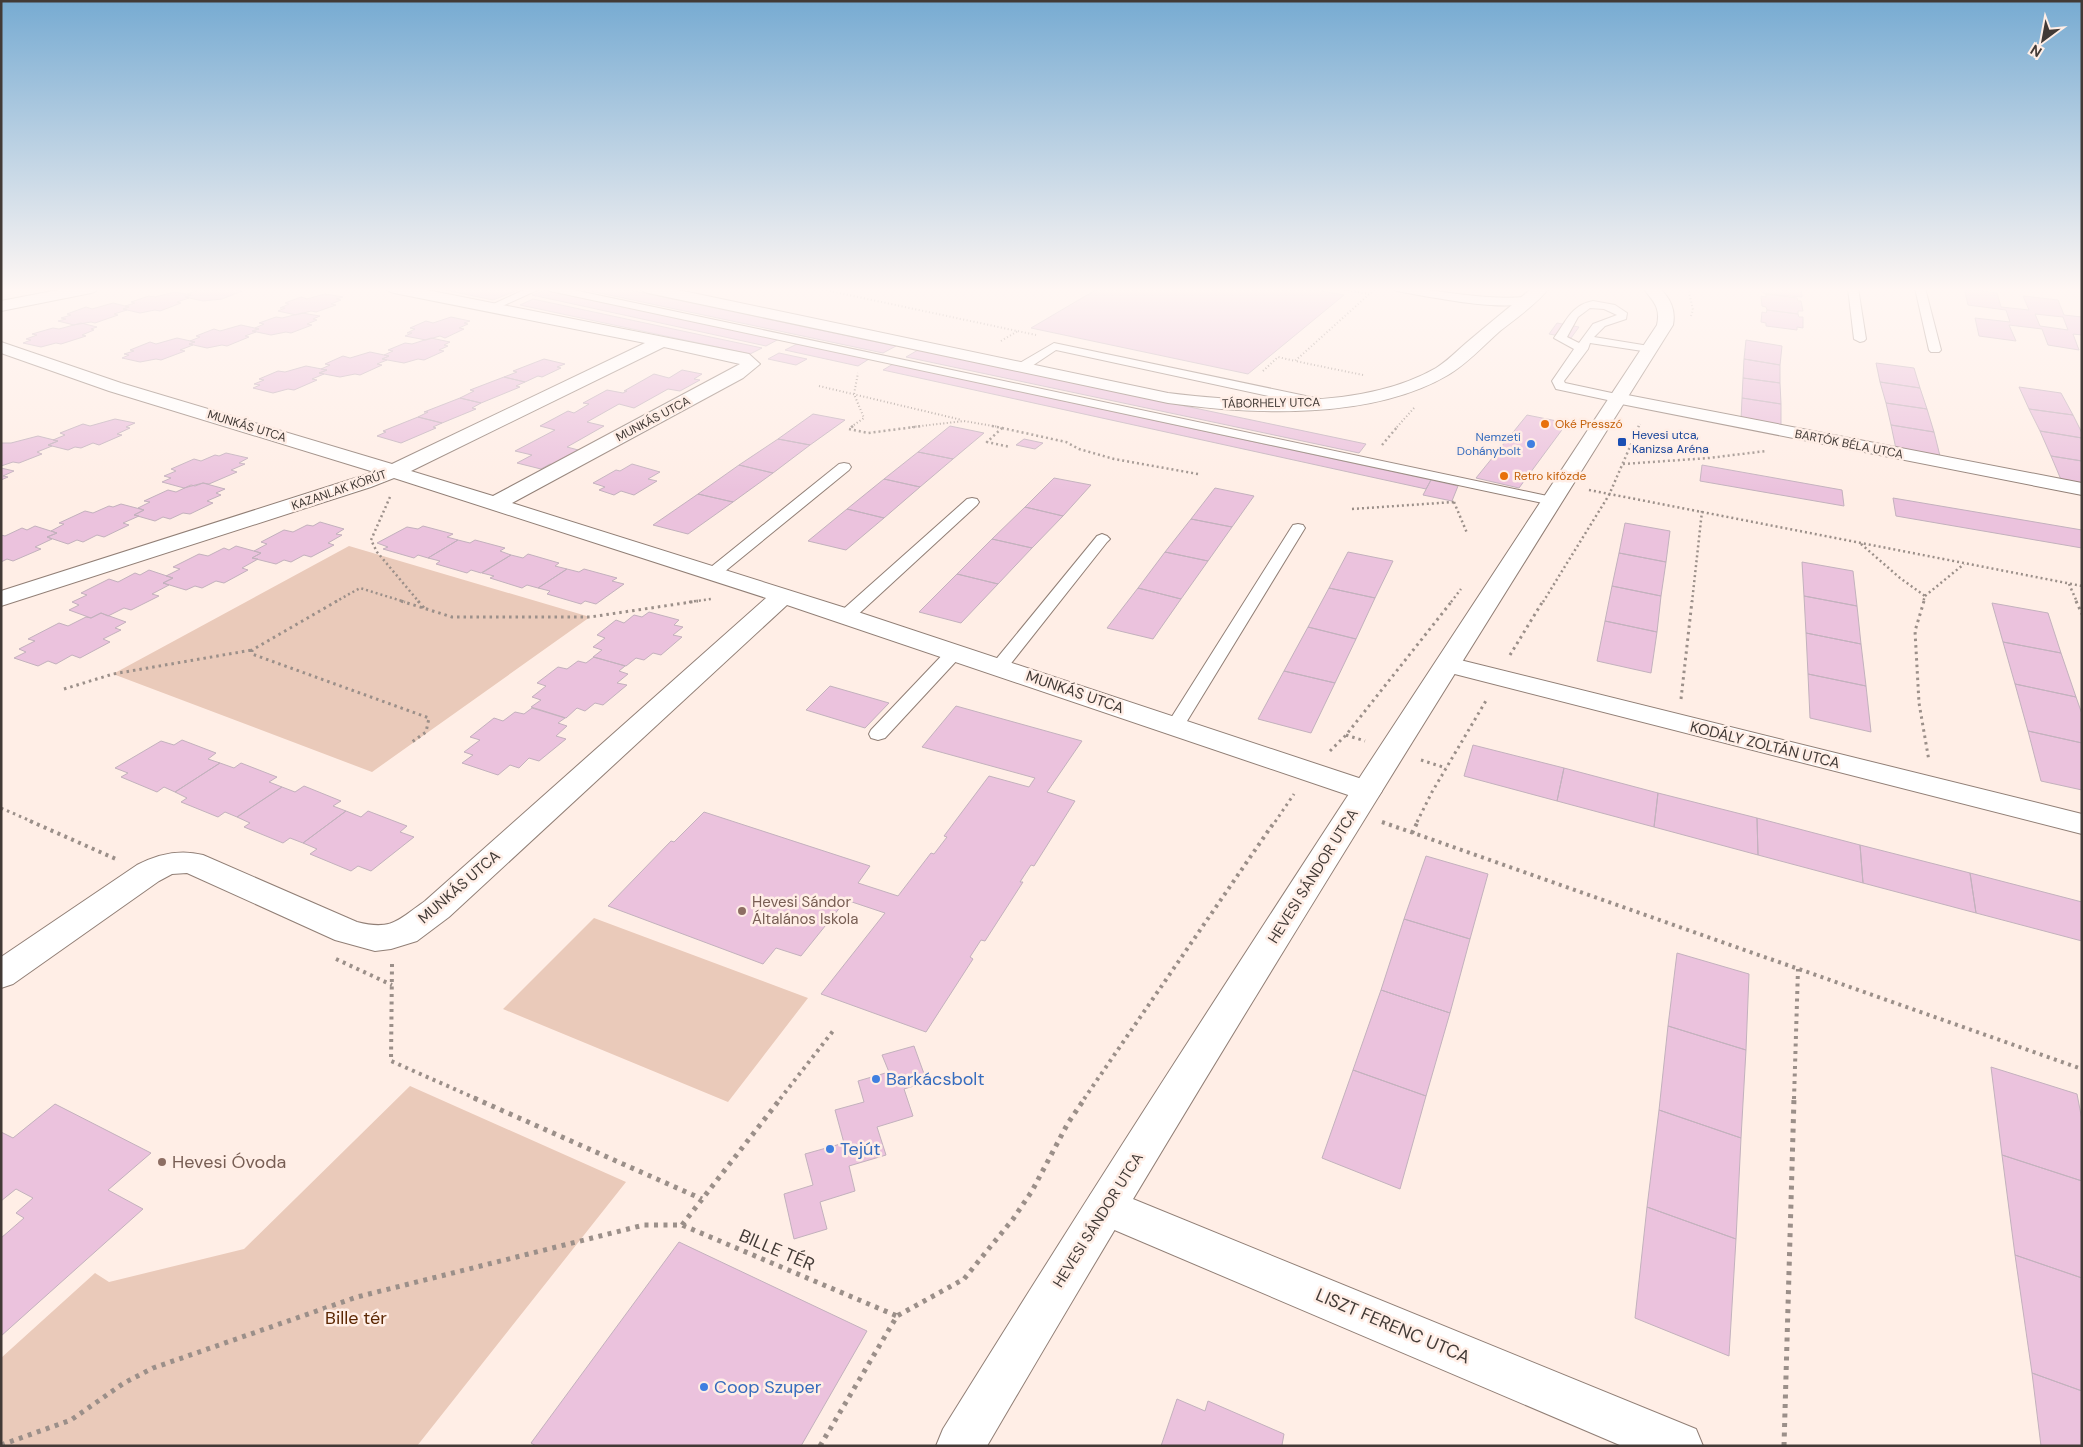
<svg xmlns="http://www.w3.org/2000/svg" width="2083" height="1447" font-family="'DM Sans',sans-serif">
  <rect width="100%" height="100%" fill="#ffeee6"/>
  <!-- green -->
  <path fill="#eacaba" d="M349,546L590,617L372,772L113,674Z
    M594,918L808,998L728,1102L503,1009Z
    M410,1086L626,1182L417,1446H1V1358L95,1273L109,1282L244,1249Z"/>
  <!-- building -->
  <path fill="#ebc2dd" stroke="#c3b1bd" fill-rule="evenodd" d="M199,288H245L238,291H242L222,299L203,301L185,297L191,295L187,294L197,291L192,290Z
    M436,288H516L521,289L493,300Z
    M576,288H620L896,346L883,353Z
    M1099,288H1305L1344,295L1248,374L1031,328Z
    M1762,288H1801L1802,297L1766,294L1762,292Z
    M1964,288L1997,293L2001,307L2029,310L2023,296L2058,300L2064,315L2082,317V335L2073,334L2079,350L2048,345L2042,329L2009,325L2016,341L1979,336L1975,318L2010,322L2006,310L1968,305ZM2035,314L2063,317L2068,330L2040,326Z
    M546,290L779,339L766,346L532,295Z
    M175,292L191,295L185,297L189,298L177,302L181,303L160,311L155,310L140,313L123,309L129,307L125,306L135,303L131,302L149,296L155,297Z
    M325,294L343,297L336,299L341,300L331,304L336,305L316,312L311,311L296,315L278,311L285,308H280L289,304L285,303L301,297L307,299Z
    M1766,294L1797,298L1798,301H1801L1803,311H1798V314L1767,310L1766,307L1762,306L1761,296L1766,297Z
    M533,299L762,348L750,354L520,305Z
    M113,303L129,307L123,309L127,310L114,314L118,315L95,323L91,322L74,325L58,321L66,319L61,318L71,315L67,314L86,307L92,309Z
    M1767,310L1798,314L1799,317H1803V328L1797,327V330L1766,326V323L1761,322L1762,312L1766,313Z
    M302,313L320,316L313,319L317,320L307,324L312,325L291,333L286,332L271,335L252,331L259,329L255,328L264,324L259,323L276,317L282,318Z
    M451,317L470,321L464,323L468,324L459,328L464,329L445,338L440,336L426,340L405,336L412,333H407L415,329L410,328L426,321L433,323Z
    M81,323L97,327L91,329L94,330L82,335L86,336L61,344L56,343L41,347L23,343L31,340L26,339L37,335L32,334L53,328L59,329Z
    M1557,323L1579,327L1571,338L1549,334Z
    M241,325L259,329L252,331L256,332L245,336L249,337L227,346L222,345L207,348L189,344L195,342L190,341L200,337L196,336L214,329L220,331Z
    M177,338L195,342L189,344L193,345L180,350L185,351L161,360L156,359L140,362L122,358L129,355L124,354L134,351L130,350L150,342L156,344Z
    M431,338L450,342L444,345L448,346L439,350L444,351L424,360L418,359L404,363L382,359L389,356L384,355L393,351L388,350L405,343L412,344Z
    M1746,340L1782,346L1780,365L1744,359Z
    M797,344L869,359L858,366L785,350Z
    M918,350L1366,444L1359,453L906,357Z
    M370,352L389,356L382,359L387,360L377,364L382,365L360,375L355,374L340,377L319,373L327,370L321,369L330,365L325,364L343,356L350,358Z
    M779,353L807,359L796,365L768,359Z
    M544,359L565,364L557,367L561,368L542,377L538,376L525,382L504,377L517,372L513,371Z
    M1744,359L1780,365V383L1743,378Z
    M1876,363L1914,368L1920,388L1880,382Z
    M893,364L1431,480L1426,489L883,370Z
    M306,366L327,370L319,373L324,374L312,379L317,380L294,390L288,389L273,393L253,388L260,385L254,384L264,380L259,379L278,371L285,372Z
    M682,370L702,374L694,379L700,380L680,391L668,389L634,408L619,404L587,422L604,426L567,447L582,451L555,466L550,464L541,469L517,463L532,455L515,451L555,430L540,426L568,411L574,413L589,404L583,403L607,390L623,393L627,391H624L654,374L669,378Z
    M504,377L525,382L516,386L520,387L481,403L460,398L474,391L470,390Z
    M1743,378L1780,383L1781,404L1742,398Z
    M1880,382L1920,388L1927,409L1886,403Z
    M2019,387L2061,393L2073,415L2029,409Z
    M460,398L481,403L472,408L476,409L442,423L418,417L428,412H424Z
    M1742,398L1781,404V426L1741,420Z
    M1886,403L1927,409L1934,432L1891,425Z
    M2029,409L2073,415L2082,433V438L2040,431Z
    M813,414L845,420L810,445L778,439Z
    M1527,415L1567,423L1519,488L1476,478Z
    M418,417L442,423L433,427L436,428L401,443L377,436L386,432L383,431Z
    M115,419L135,423L126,427L130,428L117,434L122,435L99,445L93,443L81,448L75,447L68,450L48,445L58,441L53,440L65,435L60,433L83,424L90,426Z
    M1891,425L1934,432L1940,456L1896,449Z
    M950,426L984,433L953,459L918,452Z
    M2040,431L2082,438V461L2051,456Z
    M38,436L58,441L48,445L52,446L37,452L42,454L19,463L13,462L1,466V443H11Z
    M778,439L810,445L773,473L739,465Z
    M1024,439L1043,443L1035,449L1016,445Z
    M918,452L953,459L920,487L884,479Z
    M226,453L248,458L239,463L245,464L231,470L237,472L209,484L203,483L184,488L162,482L171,478L164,476L176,471L171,469L194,459L201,461L215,455L219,456Z
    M2051,456L2082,461V485L2062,482Z
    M632,464L660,472L648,479L657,481L634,495L621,491L614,495L599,490L605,487L593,483L616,470L620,471Z
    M739,465L773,473L733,502L698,494Z
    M1702,465L1842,490L1844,506L1700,481Z
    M1,468L14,471L3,476L8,477L1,480Z
    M1054,478L1091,485L1063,516L1025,507Z
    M884,479L920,487L884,518L847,509Z
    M1431,480L1458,486L1452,501L1423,495Z
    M203,483L225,489L216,493L221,495L207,501L213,503L190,514L183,513L170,519L163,517L155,521L134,515L144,510L138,508L150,502L144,501L168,490L176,492L191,485L195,486Z
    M1215,488L1254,496L1232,527L1191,519Z
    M698,494L733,502L688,534L653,525Z
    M1893,498L2082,530V548L1896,516Z
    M121,504L144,510L134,515L139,516L123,523L129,525L104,537L97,535L83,542L77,540L68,544L47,537L57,533L51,531L64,524L59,523L85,511L93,513L109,506L113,507Z
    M1025,507L1063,516L1032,548L992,539Z
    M847,509L884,518L846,550L808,541Z
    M1191,519L1232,527L1208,561L1165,552Z
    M320,522L344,529L336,534L342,535L328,543L334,545L311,557L304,555L291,562L284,560L276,564L252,558L261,553L254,551L267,544L261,542L284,530L293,532L307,525L313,526Z
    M1625,523L1670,531L1666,562L1619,553Z
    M35,526L57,533L47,537L52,539L35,547L41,549L13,561L7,559L1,562V535L5,536L22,528L27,530Z
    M423,526L453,534L447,537L458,540L428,558L418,555L414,558L383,549L388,547L377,543L407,527L418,529Z
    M992,539L1032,548L998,584L957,574Z
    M458,540L470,543L475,540L505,548L500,551L511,555L481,573L471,570L467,573L436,564L440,561L428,558Z
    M236,546L261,553L252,558L258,559L242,568L248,570L224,583L216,581L202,588L195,586L186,590L163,583L173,578L166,576L180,569L173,567L199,554L208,556L224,548L229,550Z
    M1165,552L1208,561L1181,599L1138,588Z
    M1348,552L1393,561L1375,598L1329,588Z
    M1619,553L1666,562L1661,596L1612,586Z
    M528,554L559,563L555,566L567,569L538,588L527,585L522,588L490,578L494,576L482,573L511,555L523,558Z
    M1802,562L1853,571L1857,606L1804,596Z
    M567,569L579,572L584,569L617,578L612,581L624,584L596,604L585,601L581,604L547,594L550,591L538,588Z
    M149,570L173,578L163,583L169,585L152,594L159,596L131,610L124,608L108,616L101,613L91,618L69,610L79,605L72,602L87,595L81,593L109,579L118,582L135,573L140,575Z
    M957,574L998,584L961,623L919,612Z
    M1612,586L1661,596L1657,632L1605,621Z
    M1138,588L1181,599L1153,639L1107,628Z
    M1329,588L1375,598L1356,639L1308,627Z
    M1804,596L1857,606L1861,644L1806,633Z
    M1992,603L2048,613L2061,653L2003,642Z
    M649,612L679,620L674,625L683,627L673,635L682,637L661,655L653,653L644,660L636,658L626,666L593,657L602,650L593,647L605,638L597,635L616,620L624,623L634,615L642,617Z
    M101,613L126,622L115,628L121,630L103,639L110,642L80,658L72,655L56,664L48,661L38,666L14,658L26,652L19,649L35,641L28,639L59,623L68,626L86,617L91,618Z
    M1605,621L1657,632L1651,673L1597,661Z
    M1308,627L1356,639L1335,683L1284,671Z
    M1806,633L1861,644L1866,686L1808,674Z
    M2003,642L2061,653L2076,697L2015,684Z
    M594,657L625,666L619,671L628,674L617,683L627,685L603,705L595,703L585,711L577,708L566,718L531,707L541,700L532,697L546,686L537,683L558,667L567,669L578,661L586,663Z
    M1284,671L1335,683L1311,733L1258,719Z
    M1808,674L1866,686L1871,732L1810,718Z
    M2015,684L2076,697L2082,714V743L2028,731Z
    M830,686L889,703L865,728L806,710Z
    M956,706L1082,741L1047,792L1075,801L1034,866L1031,865L1020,882H1023L985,941L981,940L970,957L973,959L926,1032L821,994L885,913L846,900L801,956L776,948L763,964L608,906L671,841L674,842L704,812L870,866L858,883L898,896L931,853L934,854L947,837L944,836L989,776L1029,787L1035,778L922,747Z
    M532,708L565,718L558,723L567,726L556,736L566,739L539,761L529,758L519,768L510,765L498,775L462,763L473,755L464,752L480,740L470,737L494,718L503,721L515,712L524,714Z
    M2028,731L2082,743V790L2041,781Z
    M182,740L216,753L208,759L220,763L175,792L164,787L157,792L121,777L128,773L115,768L161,741L174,745Z
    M1473,745L1564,768L1557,801L1464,776Z
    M220,763L234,768L241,763L277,777L269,782L282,787L237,817L225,812L218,817L181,802L187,798L175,792Z
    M1564,768L1658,793L1654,827L1557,801Z
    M304,786L341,801L333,806L346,811L303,843L290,838L283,843L244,827L250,823L237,817L282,787L295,792Z
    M1658,793L1757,818L1758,855L1654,827Z
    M346,811L361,817L368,811L407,826L400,832L414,837L371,871L358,866L351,871L310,854L317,849L303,843Z
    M1757,818L1860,845L1863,883L1758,855Z
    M1860,845L1970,873L1976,913L1863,883Z
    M1426,856L1488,874L1470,939L1404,919Z
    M1970,873L2082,902V941L1976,913Z
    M1404,919L1470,939L1450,1013L1381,990Z
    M1677,953L1749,974L1746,1050L1668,1026Z
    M1381,990L1450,1013L1426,1096L1353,1070Z
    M1668,1026L1746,1050L1741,1138L1659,1110Z
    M914,1046L927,1082L904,1089L913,1116L877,1127L886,1155L849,1166L855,1191L820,1202L827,1229L794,1239L784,1194L813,1185L805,1154L844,1143L835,1110L864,1102L858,1081L889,1072L882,1055Z
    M1991,1067L2077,1094L2082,1120V1181L2002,1155Z
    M1353,1070L1426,1096L1400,1189L1322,1158Z
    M55,1104L151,1153L108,1190L143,1209L1,1336V1238L24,1218L16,1213L33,1198L16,1189L1,1201V1132L13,1138Z
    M1659,1110L1741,1138L1736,1239L1647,1207Z
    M2002,1155L2082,1181V1278L2015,1255Z
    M1647,1207L1736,1239L1729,1356L1635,1318Z
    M679,1242L867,1331L801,1446H536L531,1443Z
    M2015,1255L2082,1278V1391L2032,1373Z
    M2032,1373L2082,1391V1446H2041Z
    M1177,1399L1205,1411L1208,1401L1284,1434L1282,1445L1284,1446H1161Z"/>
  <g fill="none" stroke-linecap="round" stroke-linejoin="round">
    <!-- lane casing -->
    <g stroke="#917f76" stroke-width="2">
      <path id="lane" d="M528,288H542L496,309L492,310L487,307Z
        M545,288H564L1552,497L1557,498L1559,501L1557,504L1552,505L550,291Z
        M1392,288C1437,288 1480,301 1525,297L1530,300C1515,315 1420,295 1397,291Z
        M1848,288H1858L1866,339L1864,341L1860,342L1854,339Z
        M1915,288H1925L1941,350L1939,352H1931L1929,350Z
        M1593,301L1615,305L1627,313L1626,319L1605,326L1594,337L1649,346L1655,349L1649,352L1590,343L1588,349L1564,381L1565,383L1621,395L1623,398L1621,401L1617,402L1556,389L1552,381L1574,349L1554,338C1566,322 1571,305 1593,301ZM1590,308L1604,309L1617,315L1593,324L1579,343L1567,337L1578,317Z
        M1054,343L1320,399L1326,403L1320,407L1056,350L1026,370H1018L1016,367L1018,364Z
        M844,463L849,464L851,467L849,470L718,577H706L704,574L706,571L839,464Z
        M972,498L977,499L979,502L977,505L852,620H840L838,616L840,612L967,499Z
        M1298,524L1303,525L1305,528L1184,726L1182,730L1175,732L1168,730L1166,726L1291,528L1293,525Z
        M1102,534L1107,536L1110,539L1107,542L1005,671L999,672L993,671L990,667L993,663L1097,536Z
        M954,648L960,649L963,653L960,657L885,738L878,740L871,738L869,734L871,730L948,649Z"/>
    </g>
    <!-- street casing -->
    <g stroke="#917f76" stroke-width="2">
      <path id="street" d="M68,288H99L96,291L91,293L1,311V301Z
        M386,288H417L714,347L749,354L760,364L743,378L512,503L855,611L1377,784L1382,791L1377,798L1367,800L1357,798L787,605L449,917L417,941L391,949L375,951L335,940L187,873L172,874L159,881L13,984L1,988V957L137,865C158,854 180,849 203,855L357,922C392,931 398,920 425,901L766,598L394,478L371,487L1,606V591L374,472L109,391L1,353V342L121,383L392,464L645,343L394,293L389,291ZM664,347L740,364L493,496L411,471Z
        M640,288H669L1168,393C1249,403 1363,410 1436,368C1446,362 1456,352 1465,344C1487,325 1510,307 1532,288H1549C1538,303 1515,319 1500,331C1484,345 1467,364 1448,375C1372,420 1253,415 1168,403L648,293L643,291Z
        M1617,393L2082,483V495L1611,402L1608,398L1611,394Z
        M1448,657L2082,814V834L1439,670L1435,665L1439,660Z
        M1106,1188L1696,1429L1703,1446H1622L1091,1220L1085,1207L1091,1194Z"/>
    </g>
    <!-- secondary casing -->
    <g stroke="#917f76" stroke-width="2">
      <path id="secondary" d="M1643,288H1660C1670,299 1676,309 1673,325C1440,696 1208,1067 987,1446H936L943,1429C1174,1057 1416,691 1657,325C1661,307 1653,301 1643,288Z"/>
    </g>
    <!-- path-far4 -->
    <path stroke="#9b8f89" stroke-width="2" stroke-dasharray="1 2.5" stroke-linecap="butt" d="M816,288L1036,335
      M1334,288L1369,294
      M1688,288L1693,310L1691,316
      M2075,288L2082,289
      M1001,341L1018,331
      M1263,371L1278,357L1295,361
      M1363,375L1295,361L1376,288
      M819,386L962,420
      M851,427L864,418L854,394L858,373
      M912,427L964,421L999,427
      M1397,427L1414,408
      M1638,427L1640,424"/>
    <!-- path-far3 -->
    <path stroke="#9b8f89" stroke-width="2.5" stroke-dasharray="2 3" stroke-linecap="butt" d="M853,426L849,429L868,433L922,426
      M992,426L1002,428L987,442L1010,447
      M1002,428L1066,442L1079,449L1114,459L1198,474
      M1382,445L1398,426
      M1623,464L1709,458L1766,451
      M1589,490L2082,586
      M390,497L371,540L377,552L419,602
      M1454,502L1467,533
      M1352,509L1454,502
      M1861,544L1900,578L1925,596L1923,602
      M2069,584L2077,602
      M1925,596L1964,564
      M335,602L360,588L405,602
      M689,602L711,599
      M1451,602L1461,589
      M1543,602L1609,495L1639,426
      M1692,602L1702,511"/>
    <!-- path-far2 -->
    <path stroke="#9b8f89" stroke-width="3" stroke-dasharray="2.5 4" stroke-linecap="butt" d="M337,601L252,650V654L429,718L426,732L412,742
      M401,601L452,617H590L698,601
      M418,601L424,608
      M1924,601L1915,631L1919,703L1929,761
      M2076,601L2082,614
      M1510,655L1543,601
      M64,689L113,674L252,650
      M1681,699L1692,601
      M1346,735L1365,741
      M1330,751L1346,735L1452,601
      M1421,760L1446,768
      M1,808L33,822
      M1275,822L1294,794
      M1417,822L1432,792L1487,699"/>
    <!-- path-far1 -->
    <path stroke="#9b8f89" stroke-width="4" stroke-dasharray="3 4.5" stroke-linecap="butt" d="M30,821L116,859
      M1382,822L2082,1069
      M1412,833L1418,821
      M336,959L392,985
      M392,964L391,1061L477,1099
      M780,1099L833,1031
      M1084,1099L1275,821
      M1794,1099L1798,969"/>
    <!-- path -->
    <path stroke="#9b8f89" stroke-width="5" stroke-dasharray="4 5.5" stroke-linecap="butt" d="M474,1098L702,1199
      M682,1225L781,1098
      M1,1445L71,1420L124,1383L153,1368L357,1297L644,1225H682L897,1316
      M820,1446L897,1316L964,1279L1013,1219L1032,1191L1068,1123L1085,1098
      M1784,1446L1794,1098"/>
    <!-- lane -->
    <use href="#lane" fill="#fff" fill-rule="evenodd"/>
    <!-- street -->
    <use href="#street" fill="#fff" fill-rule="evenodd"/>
    <!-- secondary -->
    <use href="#secondary" fill="#fff" fill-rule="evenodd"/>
  </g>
  <!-- sky -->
  <linearGradient id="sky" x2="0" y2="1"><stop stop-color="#77abd2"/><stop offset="0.59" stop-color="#fff7f4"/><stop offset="1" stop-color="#fff7f4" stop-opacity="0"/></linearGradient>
  <rect width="2083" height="491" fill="url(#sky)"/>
  <!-- markers -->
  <g fill="#e8710a" stroke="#ffeee6" stroke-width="2">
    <circle cx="1545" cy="424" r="5"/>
    <circle cx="1504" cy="476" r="5"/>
  </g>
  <rect fill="#1a4fb4" stroke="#ffeee6" stroke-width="2" x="1617" y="437" width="10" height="10" rx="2.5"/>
  <g fill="#3f7fe0" stroke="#ffeee6" stroke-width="2">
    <circle cx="1531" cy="444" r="5"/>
    <circle cx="876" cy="1079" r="5"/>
    <circle cx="830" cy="1149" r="5"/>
    <circle cx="704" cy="1387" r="5"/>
  </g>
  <g fill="#8d6e63" stroke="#ffeee6" stroke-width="2">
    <circle cx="742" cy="911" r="5"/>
    <circle cx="162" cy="1162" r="5"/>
  </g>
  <g text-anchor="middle" stroke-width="5" stroke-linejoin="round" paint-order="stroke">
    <!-- far-street labels -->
    <g font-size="12" fill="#423a36" stroke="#ffeee6">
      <text transform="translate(1271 403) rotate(-1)" y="4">TÁBORHELY UTCA</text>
      <text transform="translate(653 419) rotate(-28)" y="4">MUNKÁS UTCA</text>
      <text transform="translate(247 426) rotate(17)" y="4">MUNKÁS UTCA</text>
      <text transform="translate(1849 444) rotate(11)" y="4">BARTÓK BÉLA UTCA</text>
      <text transform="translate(339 490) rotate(-19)" y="4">KAZANLAK KÖRÚT</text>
    </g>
    <!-- far-food labels -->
    <g font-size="12" fill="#c56008" stroke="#ffeee6" text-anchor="start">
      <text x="1555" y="428">Oké Presszó</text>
      <text x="1514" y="480">Retro kifőzde</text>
    </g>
    <!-- far-transit labels -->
    <g font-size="12" fill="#164399" stroke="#ffeee6" text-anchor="start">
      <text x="1632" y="439">Hevesi utca,<tspan x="1632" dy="14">Kanizsa Aréna</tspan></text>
    </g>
    <!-- far-shop labels -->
    <g font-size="12" fill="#366cbe" stroke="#ffeee6" text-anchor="end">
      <text x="1521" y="441">Nemzeti<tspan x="1521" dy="14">Dohánybolt</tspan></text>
    </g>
    <!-- street labels -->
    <g font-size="15" fill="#423a36" stroke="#ffeee6">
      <text transform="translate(1075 692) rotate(19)" y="5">MUNKÁS UTCA</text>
      <text transform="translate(1765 745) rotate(14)" y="5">KODÁLY ZOLTÁN UTCA</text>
      <text transform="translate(1313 876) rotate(-58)" y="5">HEVESI SÁNDOR UTCA</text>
      <text transform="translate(459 887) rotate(-41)" y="5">MUNKÁS UTCA</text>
      <text transform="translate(1098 1220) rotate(-58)" y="5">HEVESI SÁNDOR UTCA</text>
    </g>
    <!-- education labels -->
    <g font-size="15" fill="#785e54" stroke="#ffeee6" text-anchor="start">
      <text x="752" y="907">Hevesi Sándor<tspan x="752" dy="17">Általános Iskola</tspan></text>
    </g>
    <!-- near-shop labels -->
    <g font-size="18" fill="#366cbe" stroke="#ffeee6" text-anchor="start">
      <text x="886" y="1085">Barkácsbolt</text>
      <text x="840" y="1155">Tejút</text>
      <text x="714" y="1393">Coop Szuper</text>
    </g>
    <!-- near-education labels -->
    <g font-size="18" fill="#785e54" stroke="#ffeee6" text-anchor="start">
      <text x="172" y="1168">Hevesi Óvoda</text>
    </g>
    <!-- near-street labels -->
    <g font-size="18" fill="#423a36" stroke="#ffeee6">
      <text transform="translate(777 1250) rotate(23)" y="6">BILLE TÉR</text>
      <text transform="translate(1393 1326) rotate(23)" y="6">LISZT FERENC UTCA</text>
    </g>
    <!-- near-park labels -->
    <g font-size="18" fill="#5c2703" stroke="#ffeee6">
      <text x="356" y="1324">Bille tér</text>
    </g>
  </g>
  <!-- border -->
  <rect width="2083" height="1447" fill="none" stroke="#423a36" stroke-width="5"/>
  <!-- north arrow -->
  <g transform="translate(2043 40) rotate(212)" stroke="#ffeee6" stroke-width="4" paint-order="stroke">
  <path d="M0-4L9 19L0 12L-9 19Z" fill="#423a36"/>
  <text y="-8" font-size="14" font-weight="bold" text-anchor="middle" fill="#423a36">N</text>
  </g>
</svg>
